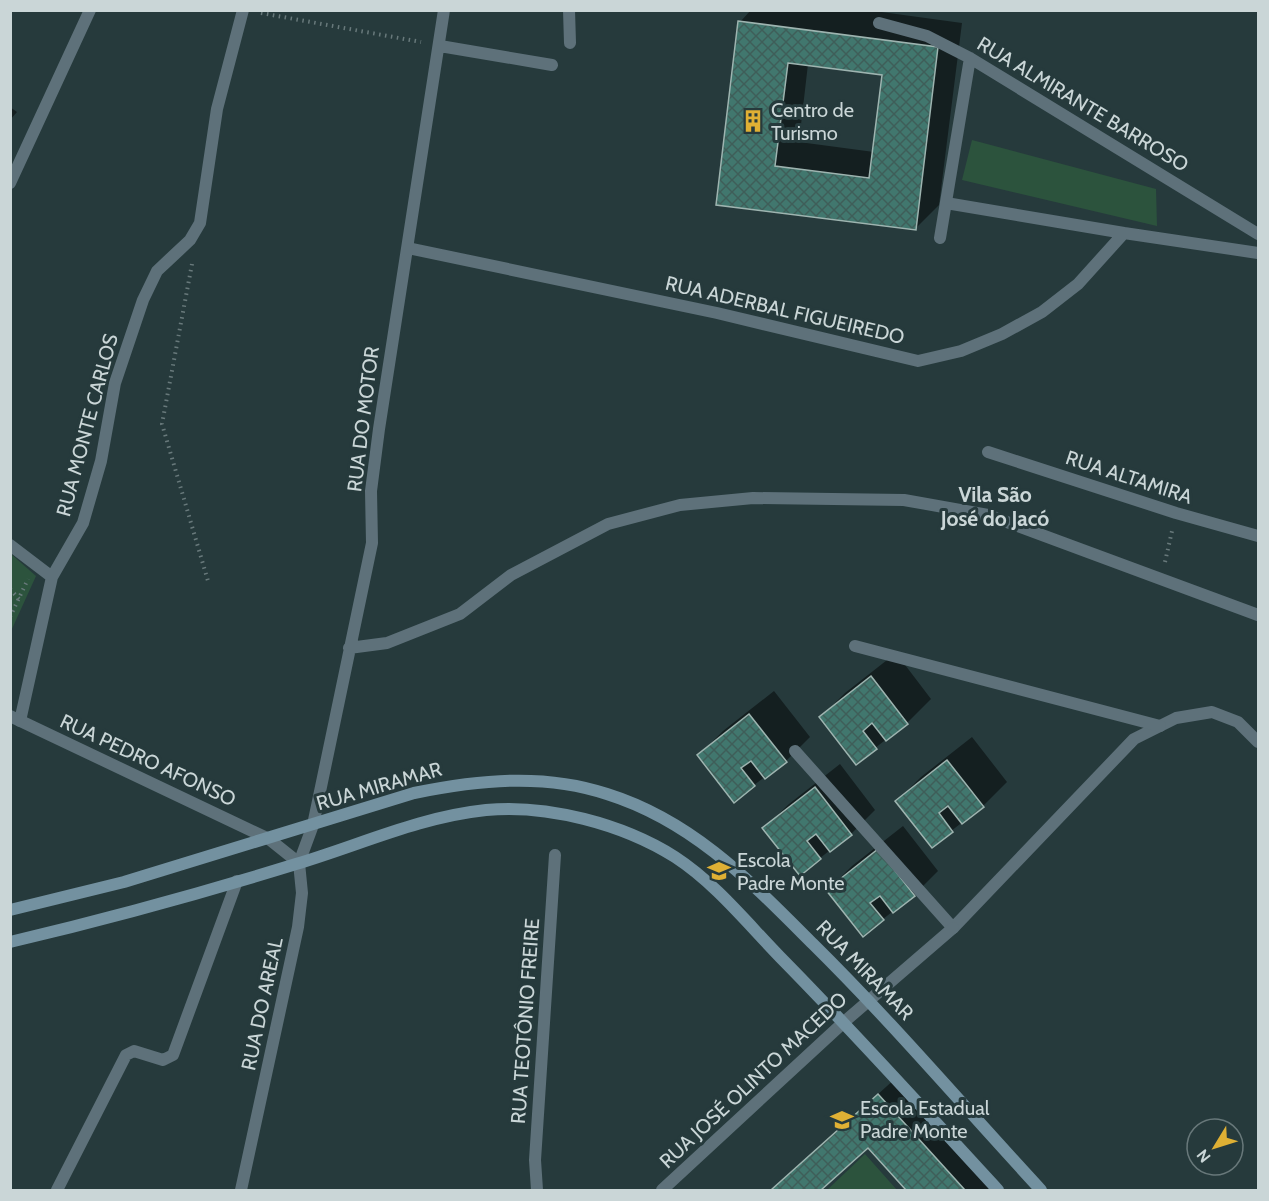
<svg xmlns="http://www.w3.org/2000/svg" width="1269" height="1201" font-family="Cabin,sans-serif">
  <defs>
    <pattern id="building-cross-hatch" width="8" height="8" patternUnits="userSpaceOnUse" patternTransform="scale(1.5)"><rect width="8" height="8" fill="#41776e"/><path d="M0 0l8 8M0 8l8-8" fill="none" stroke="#3f5e59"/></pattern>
  </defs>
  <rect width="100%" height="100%" fill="#263a3c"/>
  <!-- park -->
  <path fill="#2c533d" d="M972,140L1156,189L1157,226L962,180Z
    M11,554L36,576L11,631Z
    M865,1154L897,1190H827Z"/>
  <!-- shadow -->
  <path fill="#0007" fill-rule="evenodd" d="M751,10H867L962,23L939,205L915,229L717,203L740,22ZM808,64L884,74L874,152L799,142Z
    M10,107L17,112L10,120Z
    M896,653L931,699L907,723L856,763L821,717L845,693Z
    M774,691L810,737L786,761L754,785L699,755L723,731Z
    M972,737L1007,782L983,806L932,846L897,801L921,777Z
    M840,764L875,810L851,834L820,858L764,828L789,804Z
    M903,826L938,871L914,895L883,919L828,890L852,866Z
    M897,1077L1000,1190H908L868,1146L818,1190H772Z"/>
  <!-- building -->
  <path fill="url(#building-cross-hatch)" stroke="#9eb4b0" stroke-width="1.5" fill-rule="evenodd" d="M738,21L938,47L916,230L716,205ZM788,63L882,75L869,178L775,166Z
    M871,676L908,724L886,741L872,723L863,731L877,749L856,765L819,717Z
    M749,714L787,762L765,779L751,761L741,768L755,786L734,803L697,755Z
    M947,760L984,807L962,824L948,806L939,813L953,832L932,848L895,801Z
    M815,787L852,835L830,852L816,834L807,841L821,859L800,876L762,828Z
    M878,849L915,896L893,913L880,896L870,903L884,920L863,937L826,890Z
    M878,1094L965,1190H906L868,1148L821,1190H771Z"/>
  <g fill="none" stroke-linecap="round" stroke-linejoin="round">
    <!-- path -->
    <path stroke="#68797b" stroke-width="4" stroke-dasharray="1.5 4.5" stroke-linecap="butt" d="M261,13L421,42
      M192,264L162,424L208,581
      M1165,562L1172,531
      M10,589L19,599
      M10,617L28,579"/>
    <!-- service -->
    <path stroke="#5e717a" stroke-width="12" d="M795,751L953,928L1134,739L1176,718L1212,712L1238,722L1258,742"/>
    <!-- minor -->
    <path stroke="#5e717a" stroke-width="12" d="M569,10L570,43
      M879,23L927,36L970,58L1258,234
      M440,46L552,65
      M10,183L90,10
      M946,203L1124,233
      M940,238L970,58
      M408,248L717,313L918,361L961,351L1002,334L1042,312L1078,284L1124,233L1258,253
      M988,452L1176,513L1258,536
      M10,545L52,577
      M855,646L1160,726
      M349,648L387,643L460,614L511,575L608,524L680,505L753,498L904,500L988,515L1258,615
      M20,721L52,577L83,523L101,461L115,383L143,300L157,271L190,240L200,223L217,109L243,10
      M299,863L313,825L372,543L371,491L379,429L444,10
      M57,1190L126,1055L134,1051L163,1060L173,1055L237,881
      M537,1190L535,1160L555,855
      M662,1190L844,1022L953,928"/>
    <!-- tertiary -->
    <path stroke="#5e717a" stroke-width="12" d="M10,716L269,839L299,863L302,893L298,927L241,1190"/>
    <!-- secondary -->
    <path stroke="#7391a0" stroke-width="12" d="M10,910L124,882L414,793C478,780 544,773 607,794C693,821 751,882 813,944C893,1023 965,1108 1041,1190
      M10,942C107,919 202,893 296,864C360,845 419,817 486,810C547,804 623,824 675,857C715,883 747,923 780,957C855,1033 926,1112 998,1190"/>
  </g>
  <!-- icons -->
  <defs>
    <g id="building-bare" transform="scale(1.8)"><path d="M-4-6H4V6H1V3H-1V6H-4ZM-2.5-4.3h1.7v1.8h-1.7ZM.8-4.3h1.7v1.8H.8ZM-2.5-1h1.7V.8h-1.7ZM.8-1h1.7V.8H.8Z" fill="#dfb034" stroke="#263a3c" stroke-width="2.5" paint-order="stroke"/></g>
    <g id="school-bare" transform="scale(1.8)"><path d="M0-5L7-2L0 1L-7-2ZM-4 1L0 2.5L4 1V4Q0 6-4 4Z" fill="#dfb034" stroke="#263a3c" stroke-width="2.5" paint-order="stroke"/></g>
  </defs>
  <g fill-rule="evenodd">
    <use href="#building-bare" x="753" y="121"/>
    <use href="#school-bare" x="719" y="871"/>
    <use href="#school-bare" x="842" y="1120"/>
  </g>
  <g text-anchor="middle" stroke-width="6" stroke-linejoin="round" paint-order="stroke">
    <!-- street labels -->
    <g font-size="20" fill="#cad6d7" stroke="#263a3c">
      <text transform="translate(1083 104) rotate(31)" y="7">RUA ALMIRANTE BARROSO</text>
      <text transform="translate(785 310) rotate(13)" y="7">RUA ADERBAL FIGUEIREDO</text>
      <text transform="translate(363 419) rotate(-83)" y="7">RUA DO MOTOR</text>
      <text transform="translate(87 425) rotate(-75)" y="7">RUA MONTE CARLOS</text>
      <text transform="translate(1129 477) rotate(18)" y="7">RUA ALTAMIRA</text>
      <text transform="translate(148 760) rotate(25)" y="7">RUA PEDRO AFONSO</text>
      <text transform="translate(379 786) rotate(-16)" y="7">RUA MIRAMAR</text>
      <text transform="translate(865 970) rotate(46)" y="7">RUA MIRAMAR</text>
      <text transform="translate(262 1004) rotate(-78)" y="7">RUA DO AREAL</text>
      <text transform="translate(525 1021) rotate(-86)" y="7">RUA TEOTÔNIO FREIRE</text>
      <text transform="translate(753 1080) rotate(-43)" y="7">RUA JOSÉ OLINTO MACEDO</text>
    </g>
    <!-- poi labels -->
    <g font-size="20" fill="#cad6d7" stroke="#263a3c" text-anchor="start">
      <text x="771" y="117">Centro de<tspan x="771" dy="23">Turismo</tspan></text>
      <text x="737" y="867">Escola<tspan x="737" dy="23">Padre Monte</tspan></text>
      <text x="860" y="1115">Escola Estadual<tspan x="860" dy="23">Padre Monte</tspan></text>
    </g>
    <!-- neighbourhood labels -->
    <g font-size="21" font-weight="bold" fill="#cad6d7" stroke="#263a3c">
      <text x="995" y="502">Vila São<tspan x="995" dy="24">José do Jacó</tspan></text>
    </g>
  </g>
  <!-- border -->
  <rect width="1269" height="1201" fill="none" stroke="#cad6d7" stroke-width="24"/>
  <!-- north arrow -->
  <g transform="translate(1215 1147) rotate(232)"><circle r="28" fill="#263a3c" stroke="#68787a" stroke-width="1.5"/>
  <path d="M0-4.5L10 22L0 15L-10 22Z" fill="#dfb034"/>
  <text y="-9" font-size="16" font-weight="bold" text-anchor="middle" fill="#cad6d7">N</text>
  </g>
</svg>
